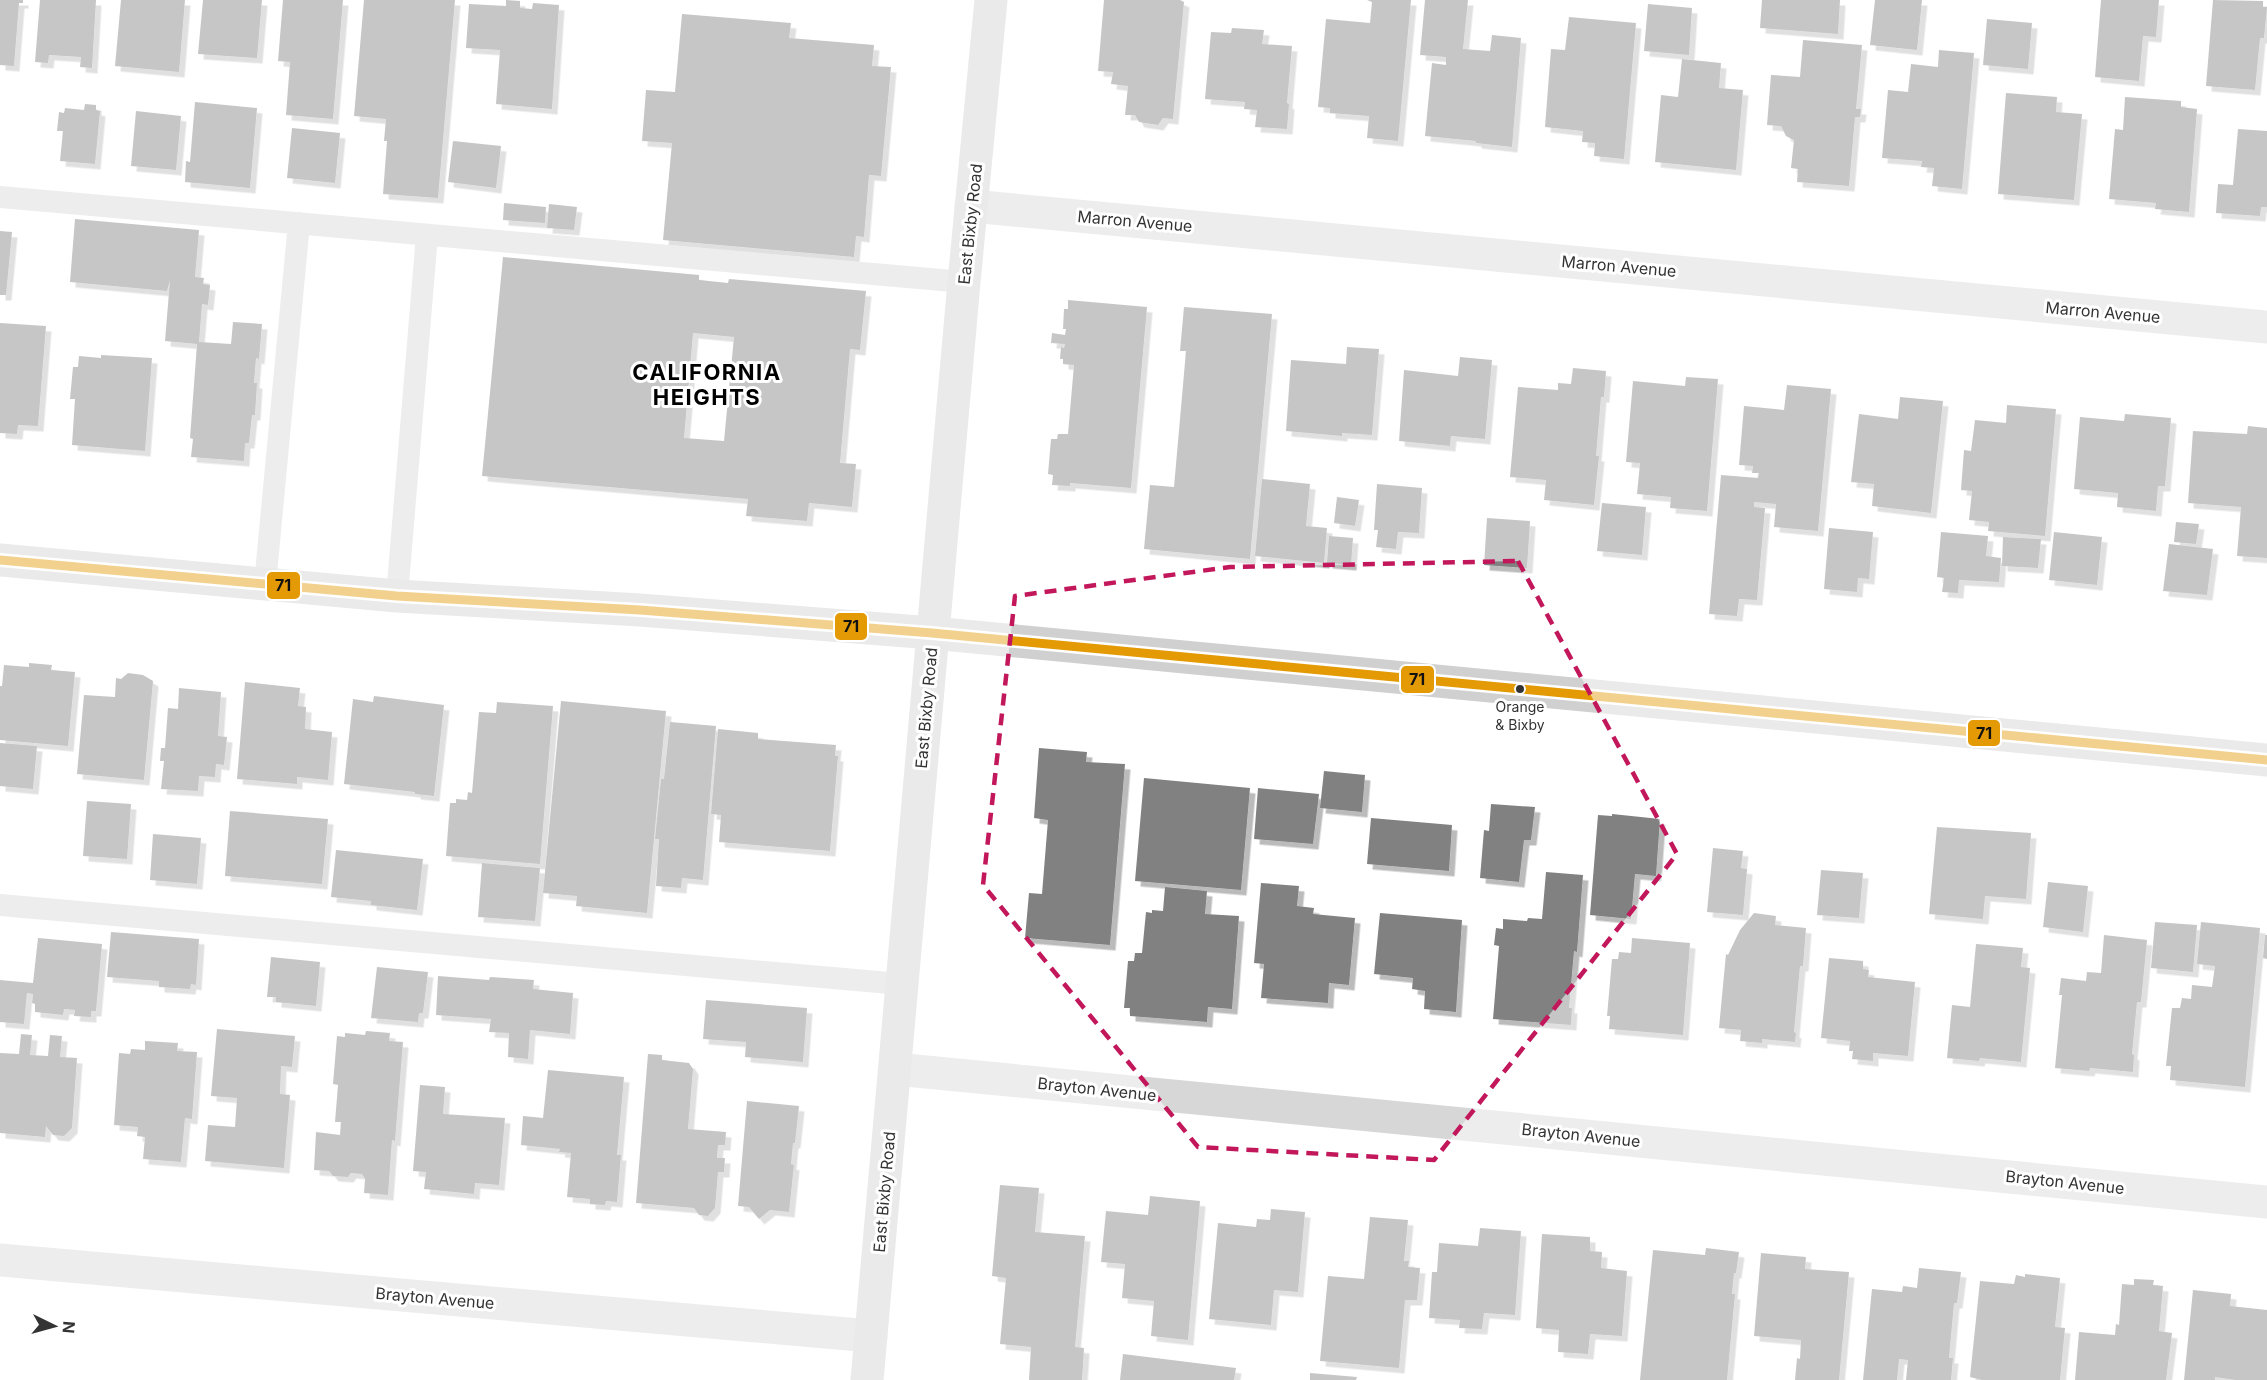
<svg xmlns="http://www.w3.org/2000/svg" width="2267" height="1380" font-family="Inter,sans-serif">
  <defs>
    <filter id="shadow"><feDropShadow dx="5.5" dy="5.5" stdDeviation="0" flood-color="#0004"/></filter>
  </defs>
  <rect width="100%" height="100%" fill="#fff"/>
  <!-- building -->
  <path fill="#818181" fill-rule="evenodd" filter="url(#shadow)" d="M0,0H23V3H19L14,66L0,65Z
    M40,0H96L92,68L80,67L81,57L49,55L48,63L35,62Z
    M121,0H185L179,72L115,66Z
    M203,0H262L257,58L198,54Z
    M283,0H343L333,119L286,115L290,62L278,61Z
    M364,0H455L438,198L383,194L387,141H384L386,119L354,116Z
    M506,0L520,1V8L532,9L533,3L559,5L552,109L496,104L500,50L466,48L469,4L506,6Z
    M1104,0H1180L1184,2L1173,119L1163,118L1158,125L1139,122L1135,115H1125L1128,86L1111,84L1113,72L1098,71Z
    M1367,0H1411L1398,141L1367,138L1369,116L1330,113V108L1318,107L1326,19L1370,23L1372,2Z
    M1425,0H1468L1463,49L1490,51L1492,35L1521,38L1512,147L1476,143V141L1425,136L1432,63L1446,65V57L1420,55Z
    M1762,0H1840L1838,34L1760,28Z
    M1875,0H1922L1917,50L1870,45Z
    M2101,0H2159L2156,37L2143,36L2139,81L2095,77Z
    M2213,0L2263,1V7H2267L2264,38H2260L2255,90L2206,86Z
    M1648,4L1692,8L1689,55L1644,51Z
    M682,14L791,23L789,38L874,45L872,66L891,67L881,176L869,175L864,237L856,236L854,257L663,240L672,143L642,141L646,90L675,92Z
    M1569,17L1636,23L1624,159L1594,156L1595,143L1582,142L1583,131L1545,127L1551,49L1565,50Z
    M1987,19L2032,23L2028,69L1983,65Z
    M1232,28L1264,30L1262,44L1292,46L1287,103L1289,104L1287,129L1255,127L1257,110L1244,109L1245,102L1205,99L1211,32L1231,33Z
    M1803,40L1862,45L1856,109H1861L1860,117H1855L1849,186L1797,182L1798,169L1791,168L1794,140L1786,136L1781,126L1767,125L1771,75L1800,77Z
    M1939,50L1974,53L1962,189L1932,186L1934,168L1921,167L1922,161L1882,158L1888,90L1908,92L1911,64L1938,67Z
    M1682,59L1721,63L1719,88L1743,90L1736,170L1655,162L1661,95L1678,97Z
    M2006,93L2057,97L2056,112L2082,114L2074,200L1998,194Z
    M2125,97L2181,101V107L2197,109L2189,212L2155,209L2156,203L2109,199L2115,129L2123,130Z
    M195,102L257,108L250,188L185,182L186,161L190,162Z
    M85,104L96,105V110L100,111L95,164L60,161L63,131H57L59,112L64,113L65,108L84,110Z
    M136,111L181,116L176,170L131,166Z
    M292,128L340,133L335,183L287,178Z
    M2238,129L2267,131V207H2261L2260,216L2216,213L2218,184L2233,185Z
    M453,141L501,146L496,188L448,182Z
    M504,203L546,207L545,223L503,220Z
    M549,204L577,207L574,230L547,228Z
    M75,219L199,230L195,277L204,278L203,284L210,285L208,305L202,304L199,342L231,344L233,322L262,324L259,359L256,358L254,383H257L255,415H252L249,443H245L244,461L191,457L193,439L190,438L197,344L165,341L170,280L167,291L70,282Z
    M0,231L12,232L6,295H0Z
    M503,257L699,275V280L728,283L729,279L866,291L860,350L850,349L840,463L856,464L852,507L809,503L807,521L746,516L748,499L482,476ZM693,333L734,337L724,441L684,438Z
    M1068,300L1147,307L1131,488L1070,483V486L1052,485L1053,475L1048,474L1051,439H1057L1058,434H1068L1074,365L1063,364V359H1060L1061,347L1064,348L1065,344L1051,343L1052,333L1065,335L1066,329H1063L1064,309H1068Z
    M1184,307L1272,314L1250,559L1144,549L1150,485L1174,487L1186,351H1180Z
    M0,323L46,326L38,426L18,425L17,434L0,433Z
    M1347,347L1379,349L1372,435L1342,433V436L1286,431L1291,360L1346,364Z
    M101,355L152,358L145,451L72,445L75,399H70L73,367H78L79,356L101,358Z
    M1460,357L1492,360L1485,439L1451,436L1450,446L1399,441L1404,370L1458,376Z
    M1573,368L1606,371L1604,397H1601L1596,456H1599L1594,505L1544,500L1546,480L1510,477L1518,387L1558,390V383L1571,384Z
    M1686,377L1718,379L1707,511L1670,508L1671,497L1637,494L1640,463L1626,462L1633,381L1685,386Z
    M1787,385L1831,389L1818,531L1774,527L1776,504L1754,502V507L1765,508L1757,600L1739,599L1737,616L1709,614L1721,475L1758,478L1759,473H1752L1753,466L1739,465L1744,406L1784,410Z
    M1900,397L1943,401L1931,513L1872,506L1874,484L1851,482L1859,414L1898,419Z
    M2007,405L2056,409L2045,536L1988,531L1989,522L1969,520L1972,491L1961,490L1964,450L1971,451L1975,420L2006,423Z
    M2125,414L2171,418L2165,486H2158L2156,511L2117,507L2118,493L2074,489L2080,417L2124,421Z
    M2248,426L2267,428V558L2237,556L2241,507L2188,503L2193,431L2247,434Z
    M1262,479L1310,484L1306,526L1327,528L1324,563L1255,556Z
    M1377,484L1422,488L1419,533L1398,532L1396,549L1376,547L1378,530H1374Z
    M1337,497L1359,500L1355,526L1334,523Z
    M1602,503L1646,507L1642,555L1597,551Z
    M1487,518L1530,521L1527,568L1484,565Z
    M2176,522L2199,524L2196,544L2174,542Z
    M1829,528L1873,532L1869,579L1858,578L1857,592L1824,589Z
    M1941,532L1988,536L1986,556L2001,558L1999,582L1959,580L1958,593L1942,592L1944,578L1937,577Z
    M2054,532L2102,537L2097,585L2049,580Z
    M1329,536L1353,538L1351,565L1327,563Z
    M2003,537L2041,539L2038,568L2002,566Z
    M2169,544L2213,549L2207,595L2163,591Z
    M29,663L52,665L51,670L75,672L68,746L0,740V686H2L4,665L29,667Z
    M128,673L143,675L153,681L144,780L77,774L84,695L115,697L116,678L121,679Z
    M245,682L300,688L298,706L306,707L305,729L332,732L328,780L297,777V784L237,779Z
    M179,688L221,692L218,736L227,737L224,765L216,764L215,777L199,776L198,791L161,789L164,761H160L161,748H165L168,708L178,709Z
    M374,696L444,705L434,796L415,794V792L344,784L353,699L373,702Z
    M561,701L666,711L647,913L576,906L577,896L543,893Z
    M497,702L553,706L540,864L446,856L450,803H456V799L467,800L468,792L472,793L479,712L496,713Z
    M670,722L716,726L703,880L682,878L681,888L656,886L659,839H655L661,779H664Z
    M718,729L758,733V739L836,745L835,756H838L830,851L719,842L721,815L711,814Z
    M0,743L37,746L33,789L0,786Z
    M1039,748L1087,752L1086,762L1125,764L1110,945L1025,938L1029,893L1042,894L1048,820L1034,818Z
    M1324,771L1365,775L1362,812L1320,808Z
    M1144,778L1250,788L1241,890L1135,881Z
    M1258,788L1319,794L1313,844L1254,839Z
    M87,801L131,804L127,859L83,856Z
    M1491,804L1535,807L1531,840H1524L1519,882L1480,878L1484,830L1489,831Z
    M230,811L328,819L322,884L225,876Z
    M1612,814L1660,819L1656,876L1635,874L1631,919L1590,915L1598,815L1612,816Z
    M1371,818L1452,825L1449,871L1367,864Z
    M1937,827L2031,833L2026,899L1985,896L1983,919L1929,914Z
    M153,834L201,838L197,884L150,880Z
    M1713,848L1743,851L1741,868L1747,869L1743,915L1707,912Z
    M336,850L423,859L417,910L371,905V901L331,897Z
    M482,863L540,868L535,921L478,917Z
    M1821,870L1863,873L1859,918L1817,915Z
    M1546,872L1583,875L1577,952L1574,951L1569,1008H1572L1571,1025L1493,1019L1499,946L1494,945L1496,928L1503,929V919L1527,921L1528,918L1542,919Z
    M2048,882L2088,886L2083,932L2043,927Z
    M1261,883L1299,886L1297,906L1314,908L1313,914L1355,918L1349,985L1329,983L1328,1003L1261,998L1264,964L1254,963Z
    M1165,887L1207,891L1205,914L1239,916L1232,1009L1208,1007L1207,1022L1130,1016V1008H1124L1128,961H1134L1135,953H1142L1146,912L1152,913V910L1163,911Z
    M1380,913L1462,920L1456,1012L1424,1009L1425,991L1412,989L1413,978L1374,974Z
    M1754,913L1776,916L1775,925L1806,928L1803,966H1800L1794,1032L1796,1033L1795,1042L1762,1039V1043L1740,1041L1741,1030L1719,1028L1726,954L1728,955L1740,930Z
    M2155,922L2197,925L2193,972L2151,968Z
    M2201,922L2260,928L2245,1087L2170,1080L2171,1066H2166L2172,1008H2180L2182,998L2191,999L2192,985L2212,987L2215,966L2197,964Z
    M111,932L199,939L196,985L191,984L190,989L159,987V981L107,977Z
    M2104,935L2147,940L2141,1002H2137L2132,1054L2134,1055L2133,1072L2090,1068L2089,1071L2055,1068L2062,995H2059L2061,978L2086,981L2087,972L2101,973Z
    M2265,935H2267V959L2263,958Z
    M38,938L102,944L96,1011H91V1017L74,1016L75,1010L64,1009L63,1015L35,1012V1004L32,1003L33,994L27,993L24,1024L0,1022V980L33,983Z
    M1632,938L1690,943L1683,1035L1609,1029L1610,1016H1607L1612,959H1618L1619,952L1631,953Z
    M1976,944L2023,948L2021,967L2030,968L2021,1062L1980,1058L1979,1061L1947,1058L1952,1005L1970,1007Z
    M271,957L320,962L316,1006L276,1002V997H267Z
    M1829,958L1863,961V969L1869,970L1868,977L1915,982L1908,1056L1873,1053V1061L1852,1059L1853,1051H1849L1850,1041L1821,1038Z
    M377,967L428,972L423,1013H419L418,1022L371,1018Z
    M438,976L489,980L490,977L534,980L533,989L573,993L570,1034L530,1030L528,1059L508,1057L509,1033L489,1032L491,1019L436,1015Z
    M706,1000L807,1008L803,1062L745,1057L746,1042L703,1039Z
    M217,1029L295,1036L292,1067L281,1066L280,1094L290,1095L284,1168L205,1161L208,1125L235,1127L237,1098L211,1096Z
    M366,1031L390,1033L389,1041L403,1042L395,1141L392,1140L388,1195L364,1193L365,1179L362,1174L351,1173L348,1177L333,1176L329,1171L314,1170L316,1132L340,1135L341,1122H335L338,1085L333,1084L337,1036L345,1037V1033L365,1035Z
    M21,1034L32,1035L30,1055L48,1056L50,1035L62,1036L60,1057L77,1058L72,1128L64,1136L53,1135L46,1126L45,1137L0,1133V1053L19,1054Z
    M145,1041L178,1043L177,1051L197,1052L192,1119L185,1118L181,1162L143,1159L145,1137L137,1136L138,1127L114,1125L119,1053L130,1054L131,1049L145,1050Z
    M648,1054L662,1055V1060L689,1063L693,1069L688,1129L726,1132L725,1145H718L717,1158H725L724,1172H718L715,1208L708,1216L699,1215L694,1208L636,1203Z
    M548,1070L624,1077L617,1155H621L617,1202L606,1201L605,1205L590,1204V1199L567,1197L571,1153L559,1152L560,1149L521,1145L523,1116L543,1118Z
    M420,1085L445,1087L443,1114L505,1118L499,1185L475,1183L474,1194L424,1189L426,1172L413,1171Z
    M747,1101L799,1106L795,1143H793L791,1164L794,1165L789,1212L770,1210L759,1219L749,1207L738,1206Z
    M1000,1185L1039,1188L1035,1232L1085,1236L1075,1347L1084,1348L1082,1380H1029L1031,1347L1000,1344L1006,1278L992,1276Z
    M1150,1196L1200,1201L1188,1340L1151,1336L1154,1301L1122,1298L1125,1264L1101,1262L1106,1211L1148,1215Z
    M1271,1209L1305,1212L1298,1292L1274,1290L1271,1325L1209,1319L1218,1223L1256,1227L1257,1219L1270,1220Z
    M1370,1217L1408,1220L1404,1261H1409L1408,1267L1420,1268L1417,1300H1405L1399,1368L1320,1361L1328,1276L1364,1279Z
    M1480,1228L1521,1231L1515,1315L1484,1313L1482,1329L1459,1328L1460,1320L1429,1318L1432,1272H1437L1439,1243L1478,1246Z
    M1542,1234L1590,1237V1251L1602,1252L1601,1268L1627,1271L1622,1336L1590,1334L1588,1354L1558,1352L1559,1330L1536,1328Z
    M1706,1248L1739,1252L1736,1273H1734L1732,1294H1735L1727,1380H1640L1653,1250L1705,1255Z
    M1761,1253L1806,1257L1805,1269L1849,1272L1839,1380H1795L1797,1358L1800,1359L1801,1340L1754,1336Z
    M1919,1268L1961,1272L1957,1303H1954L1949,1358H1953L1951,1380H1906L1908,1360L1899,1359L1897,1380H1863L1872,1289L1902,1292L1903,1286L1917,1288Z
    M2025,1274L2060,1278L2055,1327L2065,1328L2060,1380H1982L1970,1377L1980,1281L2014,1284L2016,1275L2025,1277Z
    M2134,1279L2154,1280L2153,1285L2163,1286L2159,1331L2172,1333L2166,1380H2075L2079,1332L2115,1335L2116,1324L2119,1325L2122,1284L2134,1285Z
    M2193,1290L2231,1294L2230,1306L2267,1310V1380H2235L2215,1377V1380H2184Z
    M1123,1354L1236,1368L1234,1380H1120Z
    M1310,1373L1357,1377L1356,1380H1310Z"/>
  <g fill="none" stroke-linecap="round" stroke-linejoin="round">
    <!-- lane -->
    <path stroke="#d7d7d7" stroke-width="22" d="M0,197L964,282
      M265,584L299,223
      M397,596L427,235
      M0,905L901,984"/>
    <!-- street -->
    <path stroke="#d7d7d7" stroke-width="33" d="M971,206L2267,327
      M895,1069L2267,1202
      M0,1260L871,1336"/>
    <!-- secondary -->
    <path stroke="#d0d0d0" stroke-width="33" d="M0,560L397,596L640,610L932,633L2267,760
      M867,1380L964,282L991,0"/>
    <!-- bus-1 casing -->
    <g stroke="#fff" stroke-width="14">
      <path id="bus-1" d="M0,560L397,596L640,610L932,633L2267,760"/>
    </g>
    <!-- bus-1 -->
    <use href="#bus-1" stroke="#e39a05" stroke-width="9"/>
  </g>
  <!-- marked area -->
  <path d="M0 0H2267V1380H0ZM1518,561L1677,854L1434,1160L1198,1147L983,885L1015,596L1230,567Z" fill="#fff" fill-opacity=".55" fill-rule="evenodd"/>
  <path fill="none" stroke="#c2185b" stroke-width="4.5" stroke-dasharray="12 8" stroke-linejoin="round" d="M1518,561L1677,854L1434,1160L1198,1147L983,885L1015,596L1230,567Z"/>
  <!-- markers -->
  <circle fill="#333" stroke="#fff" stroke-width="2" cx="1520" cy="689" r="5"/>
  <g text-anchor="middle" stroke-width="6" stroke-linejoin="round" paint-order="stroke">
    <!-- bus labels -->
    <g font-size="14" fill="#333" stroke="#fff">
      <text x="1520" y="712">Orange<tspan x="1520" dy="18">&amp; Bixby</tspan></text>
    </g>
    <!-- street labels -->
    <g font-size="16" fill="#333" stroke="#fff">
      <text transform="translate(1135 221) rotate(5)" y="6">Marron Avenue</text>
      <text transform="translate(970 224) rotate(-84)" y="6">East Bixby Road</text>
      <text transform="translate(1619 266) rotate(5)" y="6">Marron Avenue</text>
      <text transform="translate(2103 312) rotate(5)" y="6">Marron Avenue</text>
      <text transform="translate(926 708) rotate(-85)" y="6">East Bixby Road</text>
      <text transform="translate(1097 1089) rotate(6)" y="6">Brayton Avenue</text>
      <text transform="translate(1581 1135) rotate(6)" y="6">Brayton Avenue</text>
      <text transform="translate(2065 1182) rotate(6)" y="6">Brayton Avenue</text>
      <text transform="translate(884 1192) rotate(-85)" y="6">East Bixby Road</text>
      <text transform="translate(435 1298) rotate(5)" y="6">Brayton Avenue</text>
    </g>
    <!-- district labels -->
    <g font-size="22" font-weight="bold" letter-spacing="1.5" fill="#000" stroke="#fff">
      <text x="707" y="380">CALIFORNIA<tspan x="707" dy="25">HEIGHTS</tspan></text>
    </g>
  </g>
  <g stroke="#fff" stroke-width="2">
    <rect x="266" y="571" width="35" height="29" rx="6" fill="#e39a05"/>
    <rect x="834" y="612" width="34" height="29" rx="6" fill="#e39a05"/>
    <rect x="1400" y="665" width="35" height="29" rx="6" fill="#e39a05"/>
    <rect x="1967" y="719" width="34" height="28" rx="6" fill="#e39a05"/>
  </g>
  <g font-size="16" text-anchor="middle" font-weight="bold" fill="#111">
    <text x="283" y="591">71</text>
    <text x="851" y="632">71</text>
    <text x="1417" y="685">71</text>
    <text x="1984" y="739">71</text>
  </g>
  <!-- north arrow -->
  <g transform="translate(54 1326) rotate(95)" stroke="#ffffff" stroke-width="4.5" paint-order="stroke">
  <path d="M0-4.5L10 22L0 15L-10 22Z" fill="#333333"/>
  <text y="-9" font-size="16" font-weight="bold" text-anchor="middle" fill="#333333">N</text>
  </g>
</svg>
